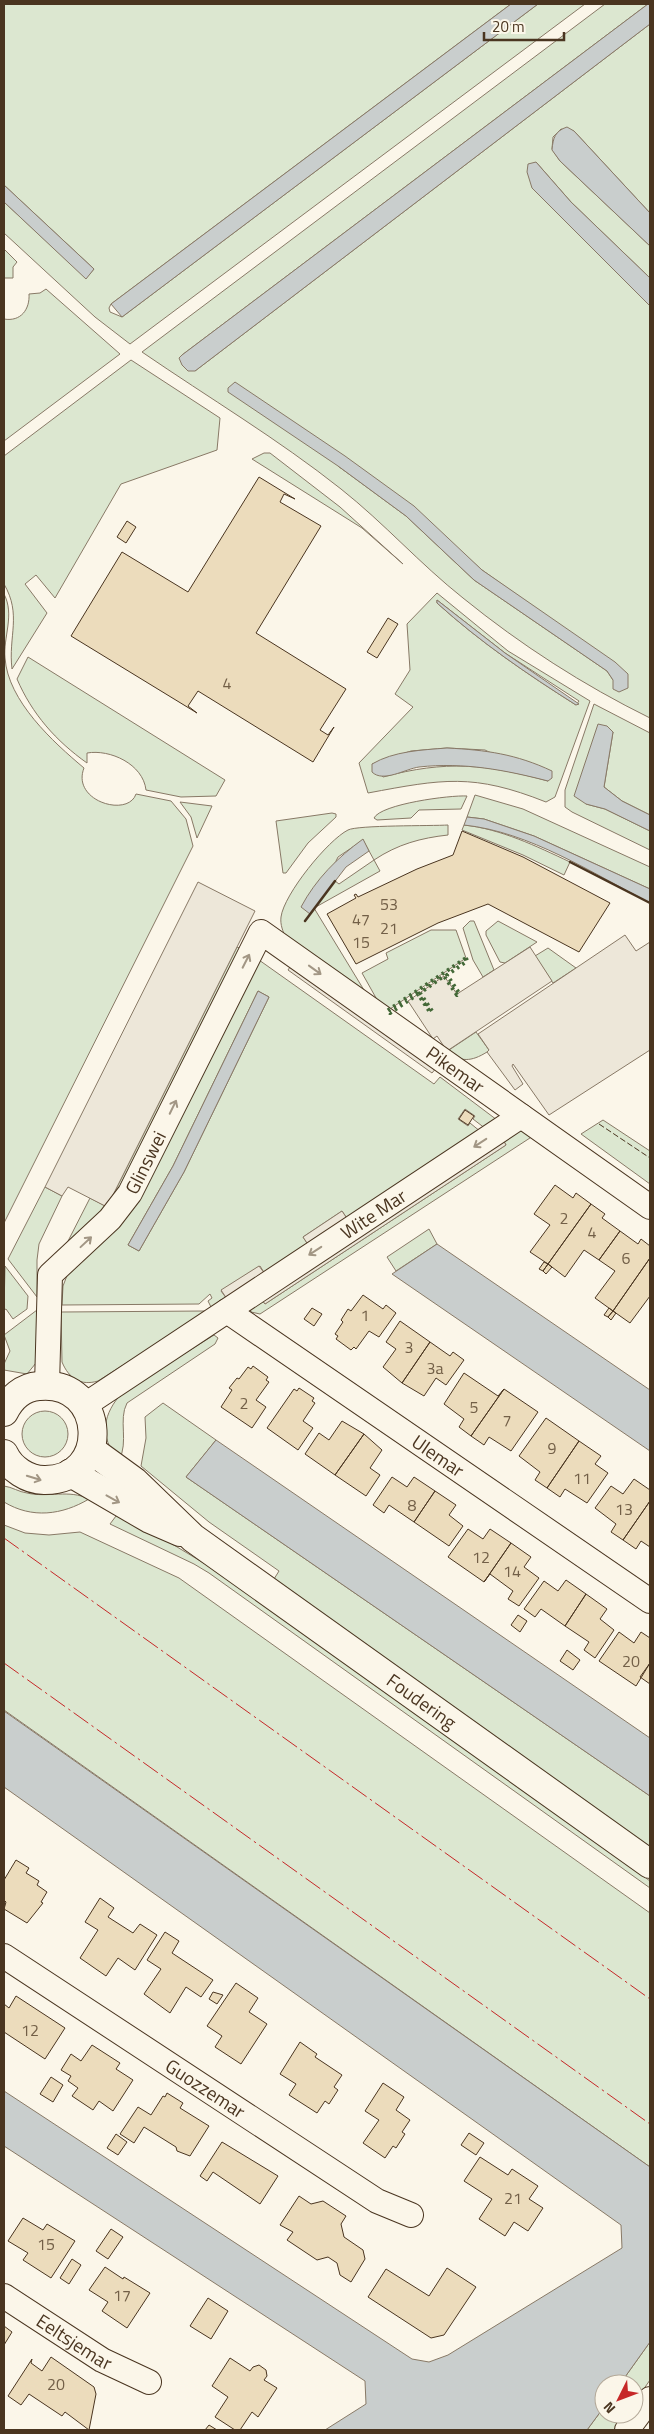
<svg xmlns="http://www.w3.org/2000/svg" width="654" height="2434" font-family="'Titillium Web',sans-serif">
  <rect width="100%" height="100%" fill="#fbf6e9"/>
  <!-- green -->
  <path fill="#dce7d0" stroke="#887966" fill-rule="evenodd" d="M4,4H511L111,304L109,308L110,312L122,317L538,4H585L130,344L95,317L4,233V202L86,278L94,269L4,185Z
    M605,4H648L182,355L195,371L650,24V213L574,131L561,129L553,137L552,149L560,161L650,246V278L571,202L536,162L533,188L650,306V718C583,685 521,645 463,598C420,564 384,523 341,489C278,439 209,398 142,352ZM338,466L450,542L482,570L628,674L613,680L607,671L474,580L406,516Z
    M4,249L17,262L13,267V278H4Z
    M46,289L120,354L4,441V319C21,322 30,309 29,294L40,293Z
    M131,360L220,418L217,450L121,484L55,598L36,575L25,584L47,613L12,669C8,636 22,615 4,584V456Z
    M264,453H270L340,507L403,564L362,528L252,459Z
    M437,593L508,651L590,701L555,797L546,802C473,773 443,779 368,793L359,763L413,707L395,694L410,670L407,624ZM437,600L505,653L579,701L576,705C527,674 480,642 437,603ZM447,748L485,750L548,781C486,764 446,760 383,777L372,764L411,751Z
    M4,594C15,615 3,637 5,658C8,701 53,742 84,768C71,801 128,818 136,794L171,801L186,819L193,846L4,1223Z
    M28,657L225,780L216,796L181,797L146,790C143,764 110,749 87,753V763C56,741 32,714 17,679Z
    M594,704L650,733V815L622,801L604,787L613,732L586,804L605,809L650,831V850L572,812L565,807V790Z
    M475,795L523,809L650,867V889L534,836L484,819L467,817Z
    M467,796L461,809L419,810L411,818L377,820L374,818C381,804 450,795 467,796Z
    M180,802L212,806L197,838L191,817Z
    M332,813L336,814V817L308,843L286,873H283L276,821Z
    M448,825V835C421,838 398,844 374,860L380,871L314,908L367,995L286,939C283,931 280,925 281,917C284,894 328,840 348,830C357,825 432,826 448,825ZM363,840L374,860L339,884L335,881L310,914L338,857Z
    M464,825C501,829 536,846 570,862L564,875L523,855L462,830Z
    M470,921H474L494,970L483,977L473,960L463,928Z
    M498,921L537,942L505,963L500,962L486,935V931Z
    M431,930H456L466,958L387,1011L380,1005L362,973L388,959L386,953Z
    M237,947L244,950L126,1189L66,1245L90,1198L107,1207Z
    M548,948L576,968L553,983L535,956Z
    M259,960L434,1084L440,1077L497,1120L486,1129L473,1119L475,1116L465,1109L458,1119L468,1126L470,1123L481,1132L348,1220L342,1211L303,1237L309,1246L265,1274L260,1266L221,1291L227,1299L212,1309L208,1301L212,1298L210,1294L199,1304L62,1305L63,1286L68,1273ZM258,991L269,997L184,1172L139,1251L128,1245L173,1166Z
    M476,1032L489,1050L487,1052C471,1062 461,1062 446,1052Z
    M603,1120L650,1151V1184L581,1134Z
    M518,1129L533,1136L260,1314L251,1312L250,1308L260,1297L265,1304L506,1145L502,1138Z
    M45,1187L62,1196L39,1244L37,1260V1297L8,1259Z
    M429,1229L437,1244L396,1271L387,1257Z
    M5,1266L28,1296L27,1309L13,1319L6,1309L4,1310Z
    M37,1310L36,1363L27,1374L4,1370V1364L10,1351L4,1335Z
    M204,1311L207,1312L98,1381C81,1386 69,1379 62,1362L61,1312Z
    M214,1335L218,1338L215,1344L127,1403C118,1420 129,1442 119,1460C98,1437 103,1413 123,1392Z
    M163,1403L216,1440L186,1477L650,1796V1848L274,1579L279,1571L209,1522L141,1466L146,1438L145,1417Z
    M22 1434a23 23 0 1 1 46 0a23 23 0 1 1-46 0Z
    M4,1486C12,1487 19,1492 27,1493C48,1498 69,1489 89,1499C62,1515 32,1519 4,1502Z
    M119,1512L212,1568L650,1881V1888L209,1573L194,1564L110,1524Z
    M4,1525L25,1533L49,1535L80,1532L179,1578L650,1913V2167L4,1710Z
    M650,2342V2380L634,2403V2384H620Z
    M604,2407V2414H626L614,2430H587Z"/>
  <!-- parking -->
  <path fill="#ede7d9" stroke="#887966" d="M198,882L255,911L107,1207L68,1187L62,1196L45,1187Z
    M625,935L636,951L650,942V1050L549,1115L513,1064L512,1066L523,1084L515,1090L487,1052L489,1050L478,1034Z
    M530,947L552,981L447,1051L437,1036L433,1039L408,1001L444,976L457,994Z
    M292,964L437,1067L432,1073L288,970Z
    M502,1138L506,1145L265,1304L260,1297Z
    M342,1211L348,1220L309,1246L303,1237Z
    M259,1266L265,1274L227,1299L221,1290Z"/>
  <!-- water -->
  <path fill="#c9cecd" stroke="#887966" d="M511,4H538L122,317L111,304Z
    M648,4H650V24L195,371H188L182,365L179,358L182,355Z
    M567,127L574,131L650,213V246L560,161L552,150C553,138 555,131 567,127Z
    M536,162L571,202L650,278V306L532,188L527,172L528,164Z
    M4,185L94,269L86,279L4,202Z
    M235,382L345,456L414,506L482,570L615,662L628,674V688L619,692L613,689V680L607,671L474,580L406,516L338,466L228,392V388Z
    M437,600L505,653L579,704L576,705C527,674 480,642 437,603Z
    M598,724L607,726L613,732L604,787L622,801L650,815V831L605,809L586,804L574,796Z
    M447,748C486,750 516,754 552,771V778L548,781C505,770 464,762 419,767C405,769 383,783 372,772V764C394,751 422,750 447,748Z
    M467,817L484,819L534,836L650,889V903C592,873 530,832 464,825Z
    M363,839L369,851L346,867L310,914L301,907C316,879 337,858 363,839Z
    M258,991L269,997L184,1172L139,1251L128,1245L173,1166Z
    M437,1244L650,1390V1451L392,1274Z
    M216,1440L650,1738V1796L186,1477Z
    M4,1711L650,2167V2342L620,2384H604V2407L587,2430H325L366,2404L365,2381L4,2146V2091L412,2359L429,2362L448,2355L622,2248L621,2225L4,1787Z"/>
  <!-- building -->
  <path fill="#ecdcbc" stroke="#4a3520" d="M259,477L295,499L284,494L280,502L321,526L256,633L346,689L320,730L328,735L334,727L313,762L198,691L188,706L197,713L71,636L122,552L188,592Z
    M127,521L136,527L126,543L117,537Z
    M388,618L398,624L377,658L367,652Z
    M462,831L523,857L610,903L579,952L488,904L438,923L356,964L327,914L356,898L354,895L356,894L358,897L417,869L453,855Z
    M465,1110L474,1116L468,1125L459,1119Z
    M555,1185L573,1198L576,1193L591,1204L548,1264L530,1252L550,1225L534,1214Z
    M591,1204L605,1214L602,1218L620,1231L599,1260L584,1250L565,1277L548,1264Z
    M620,1231L638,1244L641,1239L650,1246V1258L613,1311L595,1298L615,1271L599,1260Z
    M650,1258V1296L630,1323L613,1311Z
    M544,1262L548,1264L543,1271L539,1269Z
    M548,1264L552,1267L546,1274L543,1271Z
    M363,1295L383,1309L386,1305L396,1313L379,1337L369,1331L356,1349L354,1347L351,1350L336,1339L338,1336L335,1334L343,1322L341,1320L348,1309L351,1311Z
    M312,1308L322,1314L314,1326L304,1319Z
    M609,1308L613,1311L608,1317L604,1315Z
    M613,1311L616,1313L611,1320L608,1317Z
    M400,1321L430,1342L402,1383L383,1367L396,1349L386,1342Z
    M430,1342L450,1356L453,1352L464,1360L446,1385L436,1378L424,1396L402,1383Z
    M253,1366L268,1377L266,1380L269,1382L256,1400L266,1407L252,1428L221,1407L232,1390L229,1388L237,1378L239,1379L248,1367L251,1369Z
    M464,1373L498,1396L504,1389L471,1436L459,1427L464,1419L444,1404Z
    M299,1388L314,1398L312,1401L315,1403L303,1421L313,1428L298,1450L267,1428L294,1389L297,1391Z
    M504,1389L538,1412L511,1451L489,1437L484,1445L471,1436Z
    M546,1418L579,1441L547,1488L535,1480L540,1472L519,1456Z
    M342,1421L364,1434L335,1475L305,1454L319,1433L329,1440Z
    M364,1434L382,1450L370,1468L380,1475L366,1496L335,1475Z
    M579,1441L601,1456L595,1464L608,1473L587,1503L565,1489L560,1497L547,1488Z
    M392,1477L407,1487L414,1477L435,1491L414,1522L389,1505L384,1513L373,1505Z
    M634,1479L650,1490V1501L623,1540L611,1532L616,1524L595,1508L611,1486L623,1494Z
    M435,1491L456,1505L449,1515L463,1526L449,1546L414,1522Z
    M650,1501V1547L641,1541L636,1549L623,1540Z
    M468,1529L483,1539L490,1529L511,1543L484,1582L448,1557Z
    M511,1543L531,1557L524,1567L539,1578L519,1606L508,1599L513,1591L490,1574L484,1582Z
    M566,1580L586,1594L565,1626L541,1609L535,1617L524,1609L544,1581L558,1591Z
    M586,1594L607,1609L600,1619L614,1630L595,1658L584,1650L589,1642L565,1626Z
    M518,1615L527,1621L520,1632L511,1625Z
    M619,1632L634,1643L641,1632L650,1638V1663L636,1686L599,1661Z
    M567,1650L580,1660L573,1670L560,1661Z
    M650,1663V1684L640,1677Z
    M16,1860L29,1868L26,1873L39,1881L37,1885L47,1892L41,1902L43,1903L27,1923L4,1909L6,1902L4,1900V1880Z
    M100,1898L114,1908L108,1917L133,1933L140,1924L157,1935L135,1970L118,1958L106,1976L80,1958L98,1930L85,1922Z
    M165,1932L179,1941L172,1953L213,1980L201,1997L186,1987L170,2013L144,1994L161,1969L147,1960Z
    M236,1983L258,1998L249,2012L267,2024L241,2064L215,2047L222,2036L207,2026Z
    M213,1992L223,1995L217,2004L209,1999Z
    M16,1996L65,2028L45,2059L4,2032V2004L9,2008Z
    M300,2042L317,2054L315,2057L342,2075L334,2087L338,2090L329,2104L325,2101L317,2113L289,2095L296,2084L280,2074Z
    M92,2045L120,2063L116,2069L133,2080L113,2111L99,2101L93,2110L72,2096L78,2088L68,2081L71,2076L61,2070L71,2054L81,2061Z
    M51,2077L63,2085L53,2102L40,2094Z
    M383,2083L404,2097L396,2110L410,2120L402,2132L405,2134L396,2148L393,2146L385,2158L363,2143L379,2120L365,2111Z
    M167,2093L183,2103L180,2108L209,2126L190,2156L177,2151L176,2147L144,2127L134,2143L120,2134L138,2107L151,2115L163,2096L165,2097Z
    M469,2133L484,2143L476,2155L461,2145Z
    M116,2134L127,2142L118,2155L107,2148Z
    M222,2142L278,2176L260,2204L213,2172L207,2181L200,2176Z
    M480,2157L508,2175L512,2169L538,2186L529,2199L543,2208L528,2231L514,2222L505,2236L479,2219L492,2199L464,2181Z
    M299,2196L311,2204L323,2201L346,2216L341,2224L344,2237L363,2250L365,2259L351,2282L340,2275L337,2263L328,2257L317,2260L287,2240L293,2232L280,2225Z
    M23,2218L43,2230L47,2224L75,2241L51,2278L23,2260L28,2253L8,2241Z
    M111,2229L123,2237L108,2259L96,2251Z
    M72,2259L81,2265L69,2284L60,2278Z
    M105,2267L123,2279L124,2277L150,2293L127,2328L102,2311L108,2302L89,2290Z
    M447,2268L476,2287L444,2335L431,2338L368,2297L386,2269L429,2296Z
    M208,2298L228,2311L211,2339L190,2326Z
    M4,2326L12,2332L4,2345Z
    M51,2357L94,2387L96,2394L89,2430L65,2412L62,2416L29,2394L21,2405L8,2396L32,2359L31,2363L42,2371Z
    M230,2358L250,2371L253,2367L259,2365L266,2370L267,2376L264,2380L277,2388L258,2417L252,2412L240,2430H235L215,2417L228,2397L212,2386Z
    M209,2425L217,2430H205Z"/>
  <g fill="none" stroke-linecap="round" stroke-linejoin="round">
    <!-- minor casing -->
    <g stroke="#4a3520" stroke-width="26">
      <g id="minor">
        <path id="s1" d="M227,1311L650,1601"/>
        <path id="s2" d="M47,1385L50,1275L110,1219L130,1193L261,932L650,1207"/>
        <path id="s3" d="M85,1405L521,1116"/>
        <path id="s4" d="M4,1956L377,2201L411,2215"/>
        <path id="s5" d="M4,2296L102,2360L149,2382"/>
        <path d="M627,2430L650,2399"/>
      </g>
    </g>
    <!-- tertiary casing -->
    <g stroke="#4a3520" stroke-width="30">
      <g id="tertiary">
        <path d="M4,1412C11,1398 23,1387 39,1386C107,1379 112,1481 44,1480C28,1480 11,1469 4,1454"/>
        <path id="s6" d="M91,1450L135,1482L193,1538L650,1864"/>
        <path d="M71,1473L150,1519L180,1532"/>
      </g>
    </g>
    <!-- minor -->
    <use href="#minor" stroke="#fbf6e9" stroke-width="24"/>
    <!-- tertiary -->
    <use href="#tertiary" stroke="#fbf6e9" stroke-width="28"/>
    <!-- hedge -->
    <path stroke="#436837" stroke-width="4" stroke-dasharray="2.5 4" stroke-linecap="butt" d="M466,958L467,961L447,975L459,993L457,995L444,976L420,993L432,1011L430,1012L418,994L390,1013L387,1011Z"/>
    <!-- fence -->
    <path stroke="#4a3520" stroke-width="1" stroke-dasharray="6 2.5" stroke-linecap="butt" d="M599,1124L650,1158"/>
    <!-- wall -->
    <path stroke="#4a3520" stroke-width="2.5" d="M570,862L650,903
      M305,921L335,881"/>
    <!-- power -->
    <path stroke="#c62828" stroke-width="1" stroke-dasharray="18 4 2.5 4" stroke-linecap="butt" d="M4,1538L650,1999
      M4,1663L650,2124"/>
  </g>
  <!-- one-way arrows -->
  <defs><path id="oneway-shaft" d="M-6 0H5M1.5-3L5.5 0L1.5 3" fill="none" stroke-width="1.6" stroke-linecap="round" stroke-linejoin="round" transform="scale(1.25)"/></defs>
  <g stroke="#a29684">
    <use href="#oneway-shaft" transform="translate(246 961) rotate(-63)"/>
    <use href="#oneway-shaft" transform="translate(315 970) rotate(36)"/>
    <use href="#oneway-shaft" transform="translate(173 1107) rotate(-64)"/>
    <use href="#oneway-shaft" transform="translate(480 1143) rotate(147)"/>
    <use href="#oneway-shaft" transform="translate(86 1242) rotate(-43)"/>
    <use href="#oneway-shaft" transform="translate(315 1251) rotate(147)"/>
    <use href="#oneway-shaft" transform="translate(34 1478) rotate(17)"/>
    <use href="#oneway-shaft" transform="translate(113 1499) rotate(29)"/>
  </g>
  <g text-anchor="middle" stroke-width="4" stroke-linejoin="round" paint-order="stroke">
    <!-- number labels -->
    <g font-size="16" fill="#725f47">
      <text x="227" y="689">4</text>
      <text x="389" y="910">53</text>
      <text x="361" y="925">47</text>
      <text x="389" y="934">21</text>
      <text x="361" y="948">15</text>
      <text x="564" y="1224">2</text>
      <text x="592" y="1238">4</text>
      <text x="626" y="1264">6</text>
      <text x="365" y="1321">1</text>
      <text x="409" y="1353">3</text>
      <text x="435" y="1374">3a</text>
      <text x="244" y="1409">2</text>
      <text x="474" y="1413">5</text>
      <text x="507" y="1426">7</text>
      <text x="552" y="1454">9</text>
      <text x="582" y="1484">11</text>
      <text x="412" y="1511">8</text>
      <text x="624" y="1515">13</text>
      <text x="481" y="1563">12</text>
      <text x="512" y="1577">14</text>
      <text x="631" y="1667">20</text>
      <text x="30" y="2036">12</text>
      <text x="513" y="2204">21</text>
      <text x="46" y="2250">15</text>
      <text x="122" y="2301">17</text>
      <text x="56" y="2390">20</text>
    </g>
    <!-- street labels -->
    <g font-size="19" fill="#4a3520" stroke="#fbf6e9">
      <text dy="7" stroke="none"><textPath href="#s2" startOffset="755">Pikemar</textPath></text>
      <text dy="7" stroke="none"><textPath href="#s2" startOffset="259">Glinswei</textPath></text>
      <text dy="7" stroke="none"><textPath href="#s3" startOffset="346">Wite Mar</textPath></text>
      <text dy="7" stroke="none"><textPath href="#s1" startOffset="256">Ulemar</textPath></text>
      <text dy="7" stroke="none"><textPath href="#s6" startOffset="416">Foudering</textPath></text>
      <text dy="7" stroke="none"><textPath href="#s4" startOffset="241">Guozzemar</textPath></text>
      <text dy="7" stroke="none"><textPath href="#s5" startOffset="84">Eeltsjemar</textPath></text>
    </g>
  </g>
  <!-- border -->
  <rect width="654" height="2434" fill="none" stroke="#4a3520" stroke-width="10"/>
  <!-- north arrow -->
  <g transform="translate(619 2399) rotate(228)"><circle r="24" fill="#fbf6e9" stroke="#b4a999"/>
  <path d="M0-4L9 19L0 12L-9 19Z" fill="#c62828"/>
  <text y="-8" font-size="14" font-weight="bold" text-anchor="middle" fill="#4a3520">N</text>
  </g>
  <!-- scale -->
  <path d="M484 32v8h80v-8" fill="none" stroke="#4a3520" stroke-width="2.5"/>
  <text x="492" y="32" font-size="15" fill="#4a3520" stroke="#fbf6e9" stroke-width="4" paint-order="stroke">20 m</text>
</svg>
